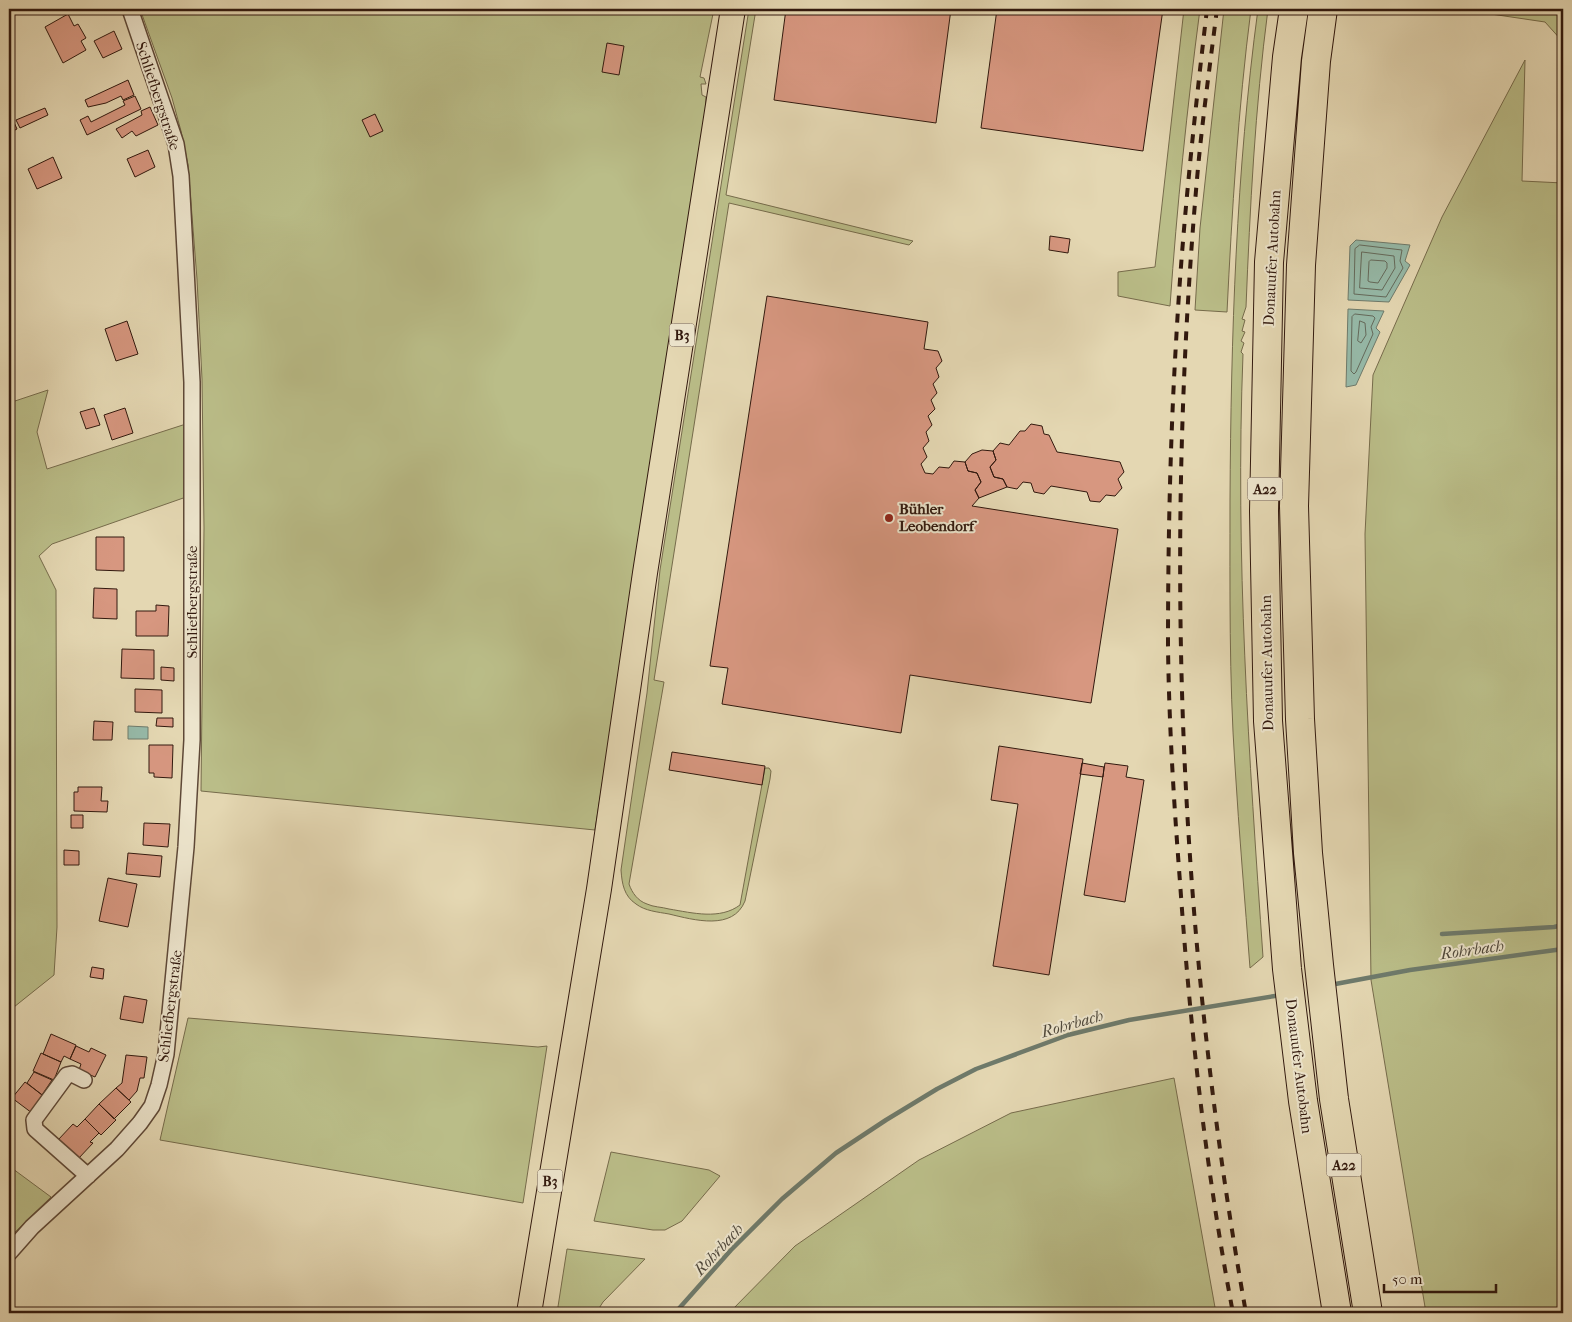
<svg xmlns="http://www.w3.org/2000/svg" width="1572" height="1322" font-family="'IM FELL French Canon',serif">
  <rect width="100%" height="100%" fill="#e4d7b2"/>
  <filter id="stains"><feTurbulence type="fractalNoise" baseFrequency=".004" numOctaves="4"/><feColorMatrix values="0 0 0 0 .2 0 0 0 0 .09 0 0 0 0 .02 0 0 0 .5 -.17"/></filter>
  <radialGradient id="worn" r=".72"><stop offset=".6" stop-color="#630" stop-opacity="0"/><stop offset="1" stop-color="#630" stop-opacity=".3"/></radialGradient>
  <!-- green -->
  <path fill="#babd88" stroke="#766b4b" d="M140,9H714L700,77L704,78L706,84H701L702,95L706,97L705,123L595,830L201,791L204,528L202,379L197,279L188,165L181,131L172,98Z
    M749,9H756L726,195L913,241L909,245L729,203L654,680L664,682L629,884C632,893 638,901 647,904C653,907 662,907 669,909C693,913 720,920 740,905L765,768H769L771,771L770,779L745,901C733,931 694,920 669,914C658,912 645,911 636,904C624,896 622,884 621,870L647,693L660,570Z
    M1184,9H1200C1187,108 1177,206 1170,306L1118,296V272L1155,267Z
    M1224,9H1251C1238,110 1232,211 1227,312L1195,310L1200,228Z
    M1258,9H1268C1255,108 1250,208 1246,307L1242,319L1245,320L1242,331L1245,332L1241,341L1244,343L1241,352L1243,354C1235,556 1249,756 1263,957L1250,968C1245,901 1239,833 1235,766C1229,678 1230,589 1230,500C1231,336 1236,172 1258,9Z
    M1457,9H1563V42L1545,22Z
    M1525,60L1522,181L1563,183V1313H1426L1371,980L1365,534L1373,375L1442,217Z
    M48,390L37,432L47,469L189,423V496L52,544L39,556L56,590L57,927L54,975L9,1011V403Z
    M188,1018L538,1047L547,1046L523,1203L160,1140Z
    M1174,1078L1216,1313H729L795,1246L919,1160L1011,1113Z
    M611,1152L709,1170L720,1176L682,1221L665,1230H653L594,1221Z
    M9,1166L51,1197L9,1238Z
    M567,1249L645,1259L603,1302L596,1313H557Z"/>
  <!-- water -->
  <path fill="#96baa9" stroke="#6e7a6b" d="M1356,240L1410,245L1405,261L1410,265L1389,302L1348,300L1350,246Z
    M1348,309L1384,311L1376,328L1380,332L1356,385L1346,387Z
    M128,726L148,727V739H128Z"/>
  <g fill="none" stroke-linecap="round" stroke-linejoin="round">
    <!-- shore -->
    <path stroke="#646a5c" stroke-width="1" d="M1360,245L1402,250L1400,261L1403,268L1386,297L1354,294L1355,249Z
      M1362,252L1394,256L1395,268L1382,290L1360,288Z
      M1371,260L1385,261L1387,263V268L1378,283L1370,282L1368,281L1369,262Z
      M1355,314L1373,316L1375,318L1371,327L1373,334L1356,372L1354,374L1351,371L1352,317Z
      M1360,321L1365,323L1366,335L1361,343L1358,341Z"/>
    <!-- stream -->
    <path stroke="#6e7a6b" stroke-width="4.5" d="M1442,934L1554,927L1563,925
      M1330,985L1410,970L1563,949
      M675,1313L731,1250L782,1199L836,1153L886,1120L937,1089L976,1069L1068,1035L1129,1020L1281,995"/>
  </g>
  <!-- building -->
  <path fill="#d79780" stroke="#32190e" d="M786,9H951L936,123L774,100Z
    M997,9H1163L1143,151L981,128Z
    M68,14L74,26L78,24L86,38L81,41L86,50L63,63L45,27Z
    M114,31L122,49L103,58L94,41Z
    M607,43L624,46L619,75L602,72Z
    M128,80L134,95L123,100L121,96L106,103L88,107L85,100Z
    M135,96L141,109L87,135L80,120L88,116L91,122L125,105L123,101Z
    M150,107L158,125L136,136L132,131L122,138L116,129L142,115L141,111Z
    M45,108L48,115L20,128L16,120Z
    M9,111L17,129L9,133Z
    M375,114L383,131L370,137L362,120Z
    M148,150L155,167L135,177L127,159Z
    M53,157L62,178L37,189L28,169Z
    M1050,236L1070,239L1068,253L1049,250Z
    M767,296L928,322L924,349L938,351L942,361L936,368L939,377L933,384L937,393L931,400L935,409L928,416L932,425L926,432L929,441L923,448L927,457L921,464L925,473L933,474L939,467L949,468L954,461L965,462L968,471L977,473L981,482L975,490L979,498L972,506L1118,529L1091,703L910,675L901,733L722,704L728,668L710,666Z
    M127,321L138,354L116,361L105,329Z
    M94,408L100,425L86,429L80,412Z
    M125,408L133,433L112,440L104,415Z
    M1031,424L1042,426L1044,434L1049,435L1057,452L1120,462L1124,472L1118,479L1122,488L1115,496L1106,495L1100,502L1090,501L1087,492L1051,486L1044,494L1034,492L1031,483L1023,482L1017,489L1007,487L1003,479L994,477L990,467L996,460L993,451L1000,443L1009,445L1020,431H1025Z
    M982,450L993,451L996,460L990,467L994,477L1003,479L1007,487L979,498L975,490L981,482L977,473L968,471L965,462L972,454Z
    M96,537H124V571L96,570Z
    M94,588L117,589V619L93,618Z
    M156,605L169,606L168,636H136V611H156Z
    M122,649L154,650V679L121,678Z
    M161,667L174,668V681L161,680Z
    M135,689L162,690V713L135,712Z
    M157,718H173V727L156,726Z
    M94,721L113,722L112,740H93Z
    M149,745H173L172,778L154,777V773H149Z
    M999,746L1083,759L1049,975L993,966L1018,804L991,800Z
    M672,752L765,766L762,785L669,770Z
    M1082,763L1104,767L1103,777L1080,774Z
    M1105,763L1128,766L1126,777L1144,780L1125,902L1084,895Z
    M78,787H102L101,801H108L107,812L74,811V792H78Z
    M71,815H83V828H71Z
    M144,823L170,824L168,847L143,845Z
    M64,850L79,851V865H64Z
    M128,853L162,856L160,877L126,874Z
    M108,878L137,884L128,927L99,921Z
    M92,967L104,969L103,979L90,977Z
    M124,996L147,1000L143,1023L120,1019Z
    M51,1034L76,1045L70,1059L64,1056L61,1062L43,1054Z
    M76,1046L89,1052L91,1048L106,1055L95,1077L79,1070L81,1064L70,1059Z
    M41,1053L61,1062L54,1080L33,1071Z
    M126,1055L147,1057L144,1078H140L137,1091L129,1100L116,1088L122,1083Z
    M34,1072L52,1080L42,1095L27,1083Z
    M25,1082L45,1097L32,1113L12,1098Z
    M116,1088L131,1102L114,1119L99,1104Z
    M99,1104L116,1120L101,1135L85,1119Z
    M85,1119L99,1133L90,1142L93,1143L78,1159L58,1140L73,1124L77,1127Z"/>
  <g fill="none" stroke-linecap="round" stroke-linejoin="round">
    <!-- street casing -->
    <g stroke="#5e4837" stroke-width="18">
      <path id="street" d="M84,1080L72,1074L67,1075L34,1120L35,1129L88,1176
        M9,1253L32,1227L117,1149L140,1123L152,1106L159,1085L166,1054L186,847L192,740V382L181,176L176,144L130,9"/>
    </g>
    <!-- primary casing -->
    <g stroke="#32190e" stroke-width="26">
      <path id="primary" d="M529,1313L599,889L645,573L733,9"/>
    </g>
    <!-- highway casing -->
    <g stroke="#32190e" stroke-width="30">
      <path id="highway" d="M1294,9L1287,57L1269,262L1264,511L1268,721L1287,969L1303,1101L1337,1313
        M1323,9L1316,61L1301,265L1294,506L1300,719L1308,853L1319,965L1334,1099L1368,1313"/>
    </g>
    <!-- street -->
    <use href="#street" stroke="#ede5cd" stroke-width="15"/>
    <!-- primary -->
    <use href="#primary" stroke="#e4d7b2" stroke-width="24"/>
    <!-- highway -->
    <use href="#highway" stroke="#e4d7b2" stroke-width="28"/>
    <!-- rail -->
    <path stroke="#32190e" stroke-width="4" stroke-dasharray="9 9" stroke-linecap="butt" d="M1207,9C1194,120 1182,231 1176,343C1170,444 1168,545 1168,646C1169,725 1174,804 1180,882C1190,1027 1206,1171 1233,1313
      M1217,9C1210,65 1202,122 1197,179C1164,557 1179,939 1246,1313"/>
  </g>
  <!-- markers -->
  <circle fill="#8f2418" stroke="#ede5cd" stroke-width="2" cx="889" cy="518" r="5"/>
  <g text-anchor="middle" stroke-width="4" stroke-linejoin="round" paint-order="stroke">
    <!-- shield labels -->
    <g fill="#ede5cd" stroke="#6a5647" stroke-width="1">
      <rect x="669.5" y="323.5" width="25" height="23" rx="4"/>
      <rect x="1247.5" y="477.5" width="35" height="23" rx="4"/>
      <rect x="1326.5" y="1153.5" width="35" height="23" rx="4"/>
      <rect x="537.5" y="1169.5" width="25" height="23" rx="4"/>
    </g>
    <g font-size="14" font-weight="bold" fill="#32190e">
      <text x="682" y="340">B3</text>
      <text x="1265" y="494">A22</text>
      <text x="1344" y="1170">A22</text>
      <text x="550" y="1186">B3</text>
    </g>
    <!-- street labels -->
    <g font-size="15" fill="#32190e" stroke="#ede5cd">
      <text transform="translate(158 96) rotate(72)" y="5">Schliefbergstraße</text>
      <text transform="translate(1272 258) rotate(-87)" y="5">Donauufer Autobahn</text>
      <text transform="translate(192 602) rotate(-90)" y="5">Schliefbergstraße</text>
      <text transform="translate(1267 663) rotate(-91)" y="5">Donauufer Autobahn</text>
      <text transform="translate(170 1006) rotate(-83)" y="5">Schliefbergstraße</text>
      <text transform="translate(1299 1066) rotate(83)" y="5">Donauufer Autobahn</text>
    </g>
    <!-- poi labels -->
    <g font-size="15" font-weight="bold" fill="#32190e" stroke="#ede5cd" text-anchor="start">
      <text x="899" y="514">Bühler<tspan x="899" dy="17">Leobendorf</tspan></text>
    </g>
    <!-- water labels -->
    <g font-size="16" font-style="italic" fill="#50493c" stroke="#ede5cd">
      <text transform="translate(1472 949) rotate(-8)" y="6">Rohrbach</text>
      <text transform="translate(1072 1023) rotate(-16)" y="6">Rohrbach</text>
      <text transform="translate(718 1249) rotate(-47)" y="6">Rohrbach</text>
    </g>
  </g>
  <!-- margin -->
  <rect width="1572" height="1322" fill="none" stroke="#e4d7b2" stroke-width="30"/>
  <rect x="10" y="10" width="1552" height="1302" fill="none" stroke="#32190e" stroke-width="2.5"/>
  <rect x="15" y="15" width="1542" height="1292" fill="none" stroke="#32190e"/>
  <!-- scale -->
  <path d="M1384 1284v8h112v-8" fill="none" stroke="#32190e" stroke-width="2.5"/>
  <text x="1392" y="1284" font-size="15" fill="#32190e" stroke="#ede5cd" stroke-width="4" paint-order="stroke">50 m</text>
  <rect width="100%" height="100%" filter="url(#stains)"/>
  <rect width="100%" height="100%" fill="url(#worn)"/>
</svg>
